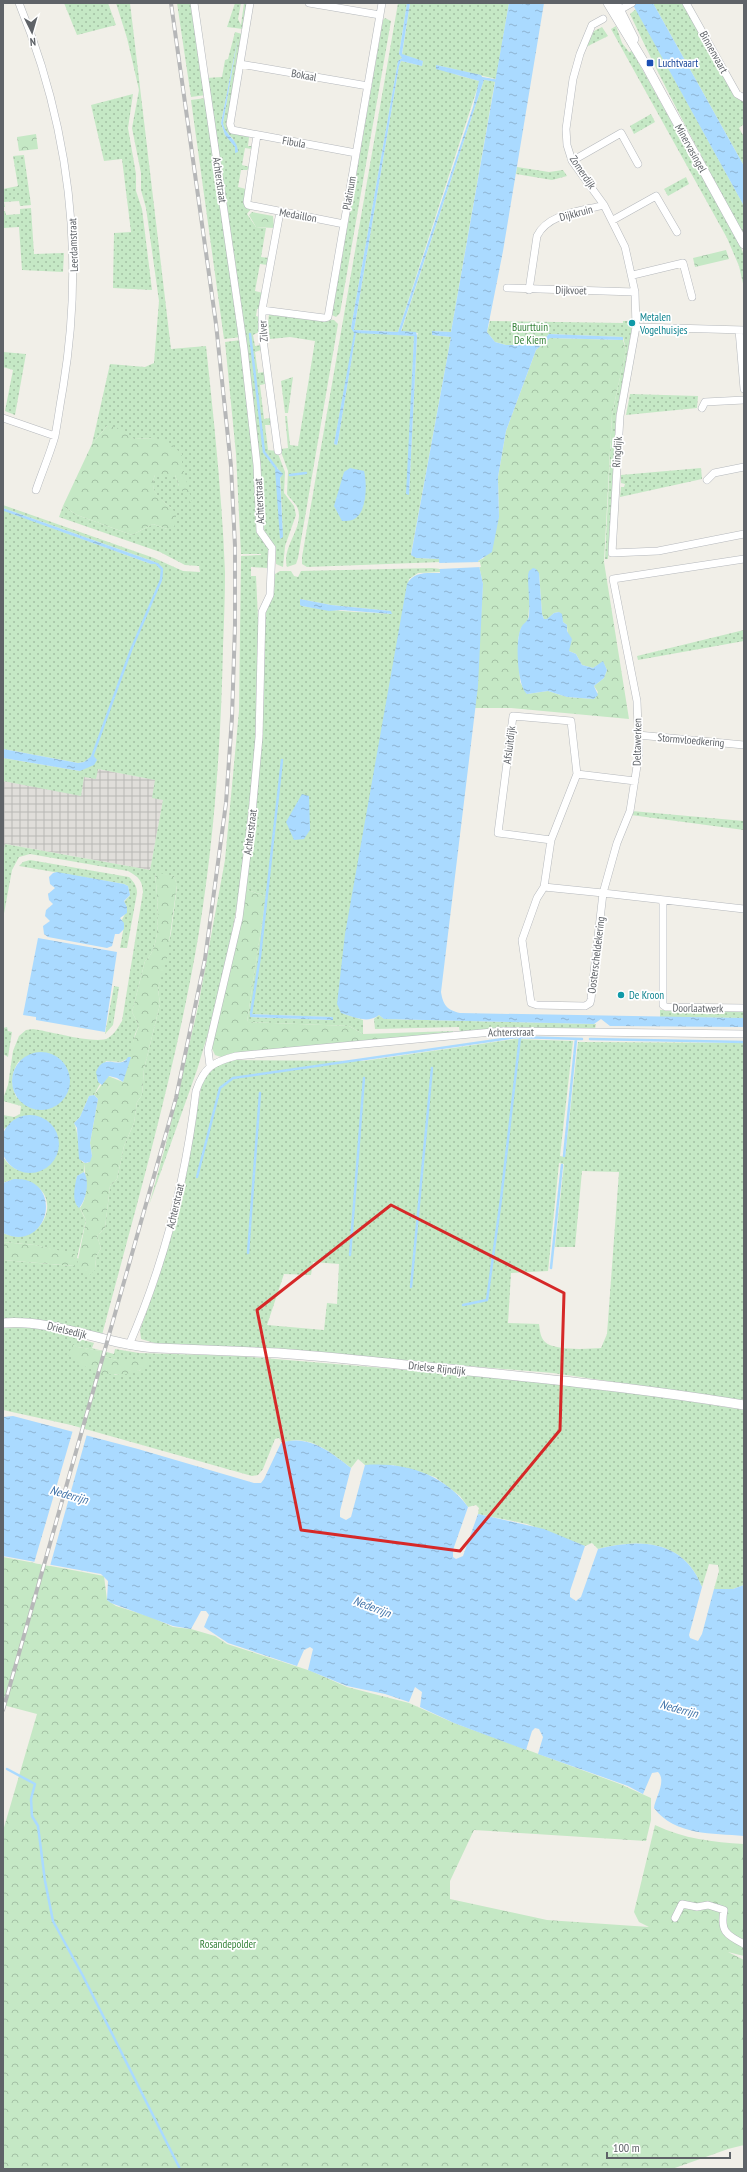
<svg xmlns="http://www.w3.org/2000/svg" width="747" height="2172" font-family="'PT Sans Narrow',sans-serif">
  <defs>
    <pattern id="industrial-grid" width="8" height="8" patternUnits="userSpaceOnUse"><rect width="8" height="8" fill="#e0deda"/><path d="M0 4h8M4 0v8" fill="none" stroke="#b9b8b5"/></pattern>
    <pattern id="grass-dots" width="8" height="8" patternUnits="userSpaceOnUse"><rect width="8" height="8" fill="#c5e8c5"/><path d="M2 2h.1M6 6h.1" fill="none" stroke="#a3c0a4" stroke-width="1.8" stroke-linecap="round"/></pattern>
    <pattern id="forest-crowns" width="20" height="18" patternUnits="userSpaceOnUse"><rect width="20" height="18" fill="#c5e8c5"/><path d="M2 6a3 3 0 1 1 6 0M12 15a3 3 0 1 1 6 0" fill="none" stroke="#a3c0a4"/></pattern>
    <pattern id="water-ripples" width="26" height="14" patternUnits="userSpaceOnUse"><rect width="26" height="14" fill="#aadaff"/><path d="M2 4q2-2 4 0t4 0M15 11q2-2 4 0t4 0" fill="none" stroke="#8eb4d2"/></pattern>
  </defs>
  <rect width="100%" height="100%" fill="#f1efe8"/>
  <!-- industrial -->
  <path fill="url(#industrial-grid)" d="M98,769L156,780L163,800L150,870L6,844L3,856V781L81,795L84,777Z"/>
  <!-- grass -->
  <path fill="url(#grass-dots)" fill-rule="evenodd" d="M64,3H108L116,25L77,35Z
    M116,3H130L171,349L206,346C214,421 222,496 225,572C225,597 224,622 223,647C221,744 214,842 198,938C175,1072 137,1203 102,1335C69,1326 38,1317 3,1320V1260L73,1266L75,1255L35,1245L3,1242V1233C43,1252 68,1189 24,1182C16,1181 10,1179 3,1183V1157C20,1184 59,1172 58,1141L5,1128L3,1131V1115L14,1117L20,1114L21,1106L3,1101V1099L8,1085L13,1051L19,1036L26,1030L33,1029C49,1031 97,1045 108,1038C115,1034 118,1027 122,1021L143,892C142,879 138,877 128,871L30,854L19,857L12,870L3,919V856L5,844L150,870L163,800L152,798L155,780L98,769L96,779L84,777L81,796L3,781V758L80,771L91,757L84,762L78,763L3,749V510L151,564L155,562L3,508V505L154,558L183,571L200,572L199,566L185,565L160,552L59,517L63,506L77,515L132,535L153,524L167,529L171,508C160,499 148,491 155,475H175L179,486L182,454L153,438L134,439L107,426L92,444L110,364L145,367L154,363L159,301L146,208L141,190V173L132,128L139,90L127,38ZM155,873L174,876L177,886L171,933L158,989L160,1004L144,1069L142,1095L137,1102L134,1123L124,1146L117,1179L110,1186L105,1228L97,1236L101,1248L95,1259L96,1269L77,1258L86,1220C78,1207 74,1192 77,1176L84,1172L85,1163L82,1162C79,1152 78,1130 74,1123L80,1117L89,1096L94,1095L100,1084L97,1078L106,1061L121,1062L131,1057L135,1034L139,1026L132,1012L145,961C164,946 157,895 155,873ZM20,1060L17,1098C10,1087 11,1070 20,1060Z
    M177,3H191L201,78L206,95L191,97Z
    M235,3H241L238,19L241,25L244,3H248L243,29L227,27Z
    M398,3H407L399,54L402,58L398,61L351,328L355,332L334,444L337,445L338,441L356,332L414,336L409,451V494L417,336L418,333L401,332L484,80L495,81L451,332L432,331V335L451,337L411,554L416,558L440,559L441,562L307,567L302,564V557Z
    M410,3H509L496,79L436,65L457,75L479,81V83L398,332L354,330L399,66L401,61L422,66L423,61L402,55Z
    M653,3H683L738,98L744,102V124L739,128L744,137V166Z
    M636,9L744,206V238C706,163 665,90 630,14Z
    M385,18L391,21L340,313L336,317L332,315L383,20Z
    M616,26L622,43L629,52L632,51L740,245L744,255V288L739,266L727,238L611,29Z
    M602,27L608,36L586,47L594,31Z
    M235,32L242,34L232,133L249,137L248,146H254L252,149L245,148L242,165L250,167L247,170H241L238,187L246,189L248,208L250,210L247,214L256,227L266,228L261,257L269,258L268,265L260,264L255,291L263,293L260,309H257L256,316L259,317V332L253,335L255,346L261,345V350L255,352L258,373L264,372L265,384L260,385L264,419L270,418V425H265L268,450L277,451L285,472L284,493L294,506L296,515L285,546L283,567L276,564V547L262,530L260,479L206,78L222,77L225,60L228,59ZM238,37L223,123L224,130L233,139L238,152L235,151L236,147L225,135L221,123ZM277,467L280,472L283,538Z
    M133,94L128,128L136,174V191L142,209L152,290L113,288L114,233L131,232L122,159L104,161L91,105Z
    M206,98L241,337L224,339L191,100Z
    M651,114L655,122L634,134L630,126Z
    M24,155L31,205L20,206L19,201L4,202L5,207H3V189L18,186L13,156Z
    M517,167L549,172L563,170L567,176L552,180L516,174Z
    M686,177L689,184L668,196L664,189Z
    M31,208L34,254L64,253L63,272L22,270L19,227L3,228V211H5L6,215L20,214V209Z
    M273,313V315L275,316L276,313L334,320L338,324L298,558L296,564L287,567C281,547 304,528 298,509C296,503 290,499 287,494L288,471L280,449L288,448L285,416H287L290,445L298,446L315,341L290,337L270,339L268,323L269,314Z
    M490,321L623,323V321H633L616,419L608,559H605L612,414L626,350L623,337L549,334L540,343L533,345H506L495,342L487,332Z
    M241,340L254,452L258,534L269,549L268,568L251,567V576H256L260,662L257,734L240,889L221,990L197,1070L149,1205L166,1144L198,1007L225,860L239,711L241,556L261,555V554H241L236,454L225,342Z
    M3,352L26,354L15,415L5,411L13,370L3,367Z
    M293,377L288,413H285L281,381Z
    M630,394L698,396L697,408L626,415Z
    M701,468L702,479L620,497L621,487H624L625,484L621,483V475Z
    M432,568L441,569L440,572L418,573L409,579L344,1014L363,1020V1034L349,1026L247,1022L266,896L244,889L250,844L264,615L274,594L275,574L280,571H291L294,576L298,577L301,571ZM300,599L331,605L391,611L390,614C360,612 331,611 302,606ZM250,1014L332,1017L333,1020L250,1017Z
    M744,630V641L638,660L637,656Z
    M632,811L744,821V830L631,815Z
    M30,860L129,877C134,882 137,886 137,893L127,948H120L124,926L122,920C125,913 130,909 124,902L130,895L128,886L124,884L19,866L23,862Z
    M114,986L119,987L113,1025L105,1034Z
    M660,1010L744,1011V1018L660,1017Z
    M379,1015L384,1019L596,1024L595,1029L460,1033L459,1027L375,1029L374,1019Z
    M7,1027L8,1031L12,1032L8,1057L3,1054V1028Z
    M516,1039L573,1041L560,1156L565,1157L578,1042L744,1043V1401L553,1373L240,1347L158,1344L141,1339L140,1330L159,1277L184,1184L203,1077L220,1063L235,1060L363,1061ZM559,1163L564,1164L555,1247H575L582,1171L619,1172L607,1334L601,1348C587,1349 555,1351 545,1342C540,1337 540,1330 539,1324L508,1323L511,1273L548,1271ZM313,1262L339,1264L337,1304L327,1303L324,1330L267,1325L284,1274L311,1275Z
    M23,1327L43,1329L94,1343L92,1348L114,1354L115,1349L139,1353L239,1356L552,1382L669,1398L744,1410V1585L733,1589H714L719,1571L718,1565L709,1564L702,1587C684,1540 640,1538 598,1549L592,1543L585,1546L527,1524L478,1514L479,1508L476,1505L468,1507L460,1496L435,1477L393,1465H365L358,1459L351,1468C331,1453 309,1433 282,1443L279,1438L275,1439L263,1469L258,1475L252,1476L71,1425L3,1410V1328ZM72,1344L78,1347L101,1351L100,1356L117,1360L130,1361L141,1370L115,1375Z"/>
  <!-- forest -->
  <path fill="url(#forest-crowns)" fill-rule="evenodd" d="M36,134L38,149L19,151L17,137Z
    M252,212L273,216L274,228L256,227L249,215Z
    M726,250L729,259L695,267L693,258Z
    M550,338L623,340L626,350L612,414L604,562L629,719L511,708H475L483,584L478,561L484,558L499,517L498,477L506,431L536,350ZM539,573L542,614L544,619L547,620L554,613L559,612L563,622L567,625L569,651L576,654L582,665L593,668L603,662L607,670L604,678L594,686L598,692L594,699L567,697L548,691L527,694L520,682L518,639L521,628L528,621L529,608Z
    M107,426L116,427L134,439L153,438L166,440L182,454V464L193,506L179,486L175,475H155C147,494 165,501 176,513V523L173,528L167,529L153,524L132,535L77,515L63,506L92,444Z
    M155,872L174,876L177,885L167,957L158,989L160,1004L144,1069L142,1095L137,1102L134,1123L124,1146L117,1179L110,1186L105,1228L97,1236L101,1248L95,1259L96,1269L89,1276L83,1274L82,1267L77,1265L86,1220L80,1208C90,1195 84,1177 85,1163H88L92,1156L90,1143L98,1099L94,1095L108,1076L123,1082C128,1065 132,1040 139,1026L132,1012L145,961C164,946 157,895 155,872Z
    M244,889L266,896L247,1022L349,1026L363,1034L453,1031V1033L229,1054L221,1057L215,1055L211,1046L236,943Z
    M3,1242L35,1245L75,1254L74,1266L3,1260Z
    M73,1344L78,1347L101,1351L100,1356L117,1360L148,1359V1366C122,1382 90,1374 68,1355Z
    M3,1557L104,1576L107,1600L116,1606L151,1617L173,1627L191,1629L215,1636L227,1644L311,1671L347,1687L409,1703L454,1723L620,1784L651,1798V1820L646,1841L474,1830L450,1881V1899L547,1920L649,1927L639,1922L634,1912L655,1825C684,1839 713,1842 744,1844V1956L728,1952L744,1960V2145L728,2149L672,2169H3V1831L37,1714L3,1705Z"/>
  <!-- water -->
  <path fill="url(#water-ripples)" d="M407,3H410L402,54L423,61L422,66L401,61L399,66L354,330L398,332L473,107L479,81L436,69V65L481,75L484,80L401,331L416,332L417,336L409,495L406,494L414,336L356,333L338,441L337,445L334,444L354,333L351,328L398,61L402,58L399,54Z
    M509,3H544L503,251L487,332L495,342L506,345H533L540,343L549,334L623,337V340L550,338L536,350L506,431L498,477L499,517L492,552L478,561L483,584L478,686L441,992C443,1005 447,1010 460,1013L744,1018V1027L610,1026L601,1019L594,1024L384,1019L379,1015C368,1024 353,1017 341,1013L337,1004L345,934L407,584C414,571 427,573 440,573L439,559L416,558L411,555L451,337L432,335V331L451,332Z
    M632,3H653L744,166V206Z
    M238,37L223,123C225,136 238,139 238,152L235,153V147L225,135L221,123Z
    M276,467L283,474L280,478L283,537L280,539L275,469Z
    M350,468L364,471C367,483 367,508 357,517C353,521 348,521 342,521L334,506L344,472Z
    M3,508L155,562L159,564H151L4,511Z
    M533,568L536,569L539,573L542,614L544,619H547L554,613L559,612L562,614L563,622L567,625V631L572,639L569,651L576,654L582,665L593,668L603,661L607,670L604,678L594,686L598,695L594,699L567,697L548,691L527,694C517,686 515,640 521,628C523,623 528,622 529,616C530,603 528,588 528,575L529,571Z
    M300,599L331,605L391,611L392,614L341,610L329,611L302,606L300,605Z
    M3,749L78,763L84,762L93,755L97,760L94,765L80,771L3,758Z
    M302,794L309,796L310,830L304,839L294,840L286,822Z
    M57,872L124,884L128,886L130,895L124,901L127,907V913L120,918L124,923V929L119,934H115L112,946L107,948L48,937L44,934L43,926L50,921L45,916L46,910L53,904L49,900L48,894L55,888L50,884L49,877L53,873Z
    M38,938L117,952L105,1032L36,1020V1017L23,1015Z
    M250,1014L333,1017V1020L250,1017Z
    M12 1081a29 29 0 1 1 58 0a29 29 0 1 1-58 0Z
    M128,1057H131L123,1082L117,1078L109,1076L102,1085L98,1082L96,1072C104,1051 120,1071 128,1057Z
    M94,1095L98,1099L90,1143L92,1156L90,1162L85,1163L79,1159L77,1128L74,1123L80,1117L89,1096Z
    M1 1144a29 29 0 1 1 58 0a29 29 0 1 1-58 0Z
    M84,1172C90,1181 86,1201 79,1208C71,1201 75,1185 77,1176Z
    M14,1179C66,1177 49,1255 3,1233V1183Z
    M13,1416L138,1449L254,1483H261L264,1479L281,1443C309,1434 330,1452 351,1468L340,1511V1517L346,1520L351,1517L365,1465C405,1462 444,1474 468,1507L453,1550V1557L456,1559L463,1556L478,1514L544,1529L585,1546L570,1591V1597L576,1601L581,1597L598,1549C640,1538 684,1540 702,1587L689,1635L690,1638L698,1641L702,1634L714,1589H733L744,1585V1836C713,1833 675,1836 654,1808C655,1798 667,1781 658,1772L652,1773L643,1794L628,1786L538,1754L543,1737L539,1729L535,1728L532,1731L526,1750L454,1723L420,1707L422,1692L415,1687L409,1702L385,1694L347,1686L308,1670L313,1649L310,1647L304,1650L297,1666L228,1643L204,1627L209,1615L206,1611H201L191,1629L173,1626L111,1603L107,1600L108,1581L101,1574L3,1556V1417Z"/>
  <!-- pier -->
  <path fill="#f1efe8" d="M480,562L481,567L439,569V563Z
    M73,1430L87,1434L50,1566L34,1563Z"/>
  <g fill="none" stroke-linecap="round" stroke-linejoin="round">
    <!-- stream -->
    <path stroke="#aadaff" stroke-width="2.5" d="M481,78L498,81
      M250,334L264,452L276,468
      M290,475L306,473
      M92,757L131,650L161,580L162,569L157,564
      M251,1014L260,956L282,760
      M590,1039L744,1042
      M564,1156L576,1039
      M197,1177L220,1088L233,1078L517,1037L582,1039
      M248,1253L260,1093
      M350,1255L364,1078
      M551,1268L562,1165
      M411,1287L432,1068
      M463,1305L487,1300L501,1199L520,1037
      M7,1769L35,1784L31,1799L32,1816L38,1826L45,1881L53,1921L83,1976L180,2169"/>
    <!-- minor casing -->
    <g stroke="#b5b8bc" stroke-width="8">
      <path id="minor" d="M19,3C70,128 85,255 63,388C60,404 58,420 55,436C50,454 42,472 36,490
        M194,3L244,349L257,465L260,531L272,548L270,595L262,612L259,737L252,814L239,918L208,1050L210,1066
        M250,3L230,124L232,130L356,153
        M309,3L380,15
        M686,3L737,94L744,98
        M616,12L632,3
        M603,19L592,25L580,54L573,79L566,129L567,145L572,161L604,205L625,247L635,292L636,327L620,416L612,553L658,551L744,534
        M240,64L368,86
        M257,135L247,202L248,205L344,224
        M572,161L621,133L638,164
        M613,220L656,196L677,232
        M633,275L683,263L692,297
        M507,288L635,292
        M529,290L537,236C548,213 583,211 604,205
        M262,310L324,318L328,317L382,3
        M636,327L744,330
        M739,330L744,389
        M702,408L705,402L744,400
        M3,418L55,436
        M278,451L262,332V310L280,212
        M707,480L714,473L744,467
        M744,559L613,579L637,701L639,753L630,811L617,843L603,893L744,909
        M638,735L744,745
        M577,774L635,781
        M544,887L603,893L591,999L590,1003L585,1006L537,1005L531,1003L522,940L537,898L544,887L551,840L577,774L571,721L513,716L498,833L551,840
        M663,900V1005L666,1007L744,1008
        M129,1345C164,1264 186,1178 196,1091C204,1067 213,1062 236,1056L503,1031L744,1034
        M675,1918L682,1904L697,1907L708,1905L724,1910C720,1931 726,1935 744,1944"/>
    </g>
    <!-- tertiary casing -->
    <g stroke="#b5b8bc" stroke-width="10">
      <path id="tertiary" d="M608,3L648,69L744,244
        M616,3L634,39
        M3,1323C56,1319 105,1345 158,1348C198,1350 238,1351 278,1353C335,1357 393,1364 450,1369C548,1379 646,1389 744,1405"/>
    </g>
    <!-- minor -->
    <use href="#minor" stroke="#fff" stroke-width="7"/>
    <!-- tertiary -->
    <use href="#tertiary" stroke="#fff" stroke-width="9"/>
    <!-- rail casing -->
    <g stroke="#b6b7b8" stroke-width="4">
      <path id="rail" d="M3,1710L176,1098L205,959L226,803L232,717L235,625V546L231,466L216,324L171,3"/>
    </g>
    <!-- rail -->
    <use href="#rail" stroke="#fff" stroke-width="2.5" stroke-dasharray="8" stroke-linecap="butt"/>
  </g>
  <!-- marked area -->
  <path fill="none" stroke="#d62828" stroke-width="3" stroke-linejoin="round" d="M391,1205L564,1293L560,1430L460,1551L301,1530L257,1310Z"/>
  <!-- markers -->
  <rect fill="#1a4fb4" stroke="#fff" stroke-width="1.5" x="646" y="59" width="8" height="8" rx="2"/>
  <g fill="#0f9aa8" stroke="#fff" stroke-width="1.5">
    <circle cx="632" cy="323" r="4"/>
    <circle cx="621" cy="995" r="4"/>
  </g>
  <g text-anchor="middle" stroke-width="3.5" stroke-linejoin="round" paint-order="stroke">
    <!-- street labels -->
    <g font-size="11" fill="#5f6368" stroke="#fff">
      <text transform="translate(714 52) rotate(61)" y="4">Binnenvaart</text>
      <text transform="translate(304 75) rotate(10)" y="4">Bokaal</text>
      <text transform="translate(294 142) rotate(10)" y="4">Fibula</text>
      <text transform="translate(691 148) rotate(61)" y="4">Minervasingel</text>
      <text transform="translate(583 172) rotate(56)" y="4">Zomerdijk</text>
      <text transform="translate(220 180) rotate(82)" y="4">Achterstraat</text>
      <text transform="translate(349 193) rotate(-80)" y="4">Platinum</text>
      <text transform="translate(576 213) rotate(-15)" y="4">Dijkkruin</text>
      <text transform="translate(298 215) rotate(10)" y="4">Medaillon</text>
      <text transform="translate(73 245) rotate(-92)" y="4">Leerdamstraat</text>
      <text transform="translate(571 290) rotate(1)" y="4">Dijkvoet</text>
      <text transform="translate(263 331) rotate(-94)" y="4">Zilver</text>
      <text transform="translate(617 452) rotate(-86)" y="4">Ringdijk</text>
      <text transform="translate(259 501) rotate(-93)" y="4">Achterstraat</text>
      <text transform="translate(691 740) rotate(5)" y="4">Stormvloedkering</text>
      <text transform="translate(637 742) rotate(-89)" y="4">Deltawerken</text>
      <text transform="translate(509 745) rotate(-83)" y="4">Afsluitdijk</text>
      <text transform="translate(250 832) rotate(-83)" y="4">Achterstraat</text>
      <text transform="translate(596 955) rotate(-83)" y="4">Oosterscheldekering</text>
      <text transform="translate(698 1008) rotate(1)" y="4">Doorlaatwerk</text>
      <text transform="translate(511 1032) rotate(-1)" y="4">Achterstraat</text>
      <text transform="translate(175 1206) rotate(-77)" y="4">Achterstraat</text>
      <text transform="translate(67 1330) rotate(14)" y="4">Drielsedijk</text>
      <text transform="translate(437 1368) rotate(6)" y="4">Drielse Rijndijk</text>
    </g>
    <!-- transit labels -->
    <g font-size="11" fill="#164399" stroke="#fff" text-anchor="start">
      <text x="658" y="67">Luchtvaart</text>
    </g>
    <!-- culture labels -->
    <g font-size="11" fill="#0d838f" stroke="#fff" text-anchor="start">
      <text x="640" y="321">Metalen<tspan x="640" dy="13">Vogelhuisjes</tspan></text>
      <text x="629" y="999">De Kroon</text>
    </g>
    <!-- park labels -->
    <g font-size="11" fill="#348238" stroke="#fff">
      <text x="530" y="331">Buurttuin<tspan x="530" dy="13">De Kiem</tspan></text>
      <text x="228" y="1948">Rosandepolder</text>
    </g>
    <!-- water labels -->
    <g font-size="12" font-style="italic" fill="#4174aa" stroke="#fff">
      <text transform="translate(69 1495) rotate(16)" y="4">Nederrijn</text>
      <text transform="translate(372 1607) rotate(21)" y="4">Nederrijn</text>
      <text transform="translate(679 1709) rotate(15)" y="4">Nederrijn</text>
    </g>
  </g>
  <!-- border -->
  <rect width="747" height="2172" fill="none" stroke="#5f6368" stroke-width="8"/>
  <!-- north arrow -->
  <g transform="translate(32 32) rotate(175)" stroke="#ffffff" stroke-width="3" paint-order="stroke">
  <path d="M0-3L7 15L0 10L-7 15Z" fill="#5f6368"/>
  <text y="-6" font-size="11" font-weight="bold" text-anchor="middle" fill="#5f6368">N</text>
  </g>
  <!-- scale -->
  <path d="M607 2152v6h123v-6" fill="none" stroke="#5f6368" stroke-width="2"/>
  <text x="613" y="2152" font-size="12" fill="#5f6368" stroke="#ffffff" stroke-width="3" paint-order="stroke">100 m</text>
</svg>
